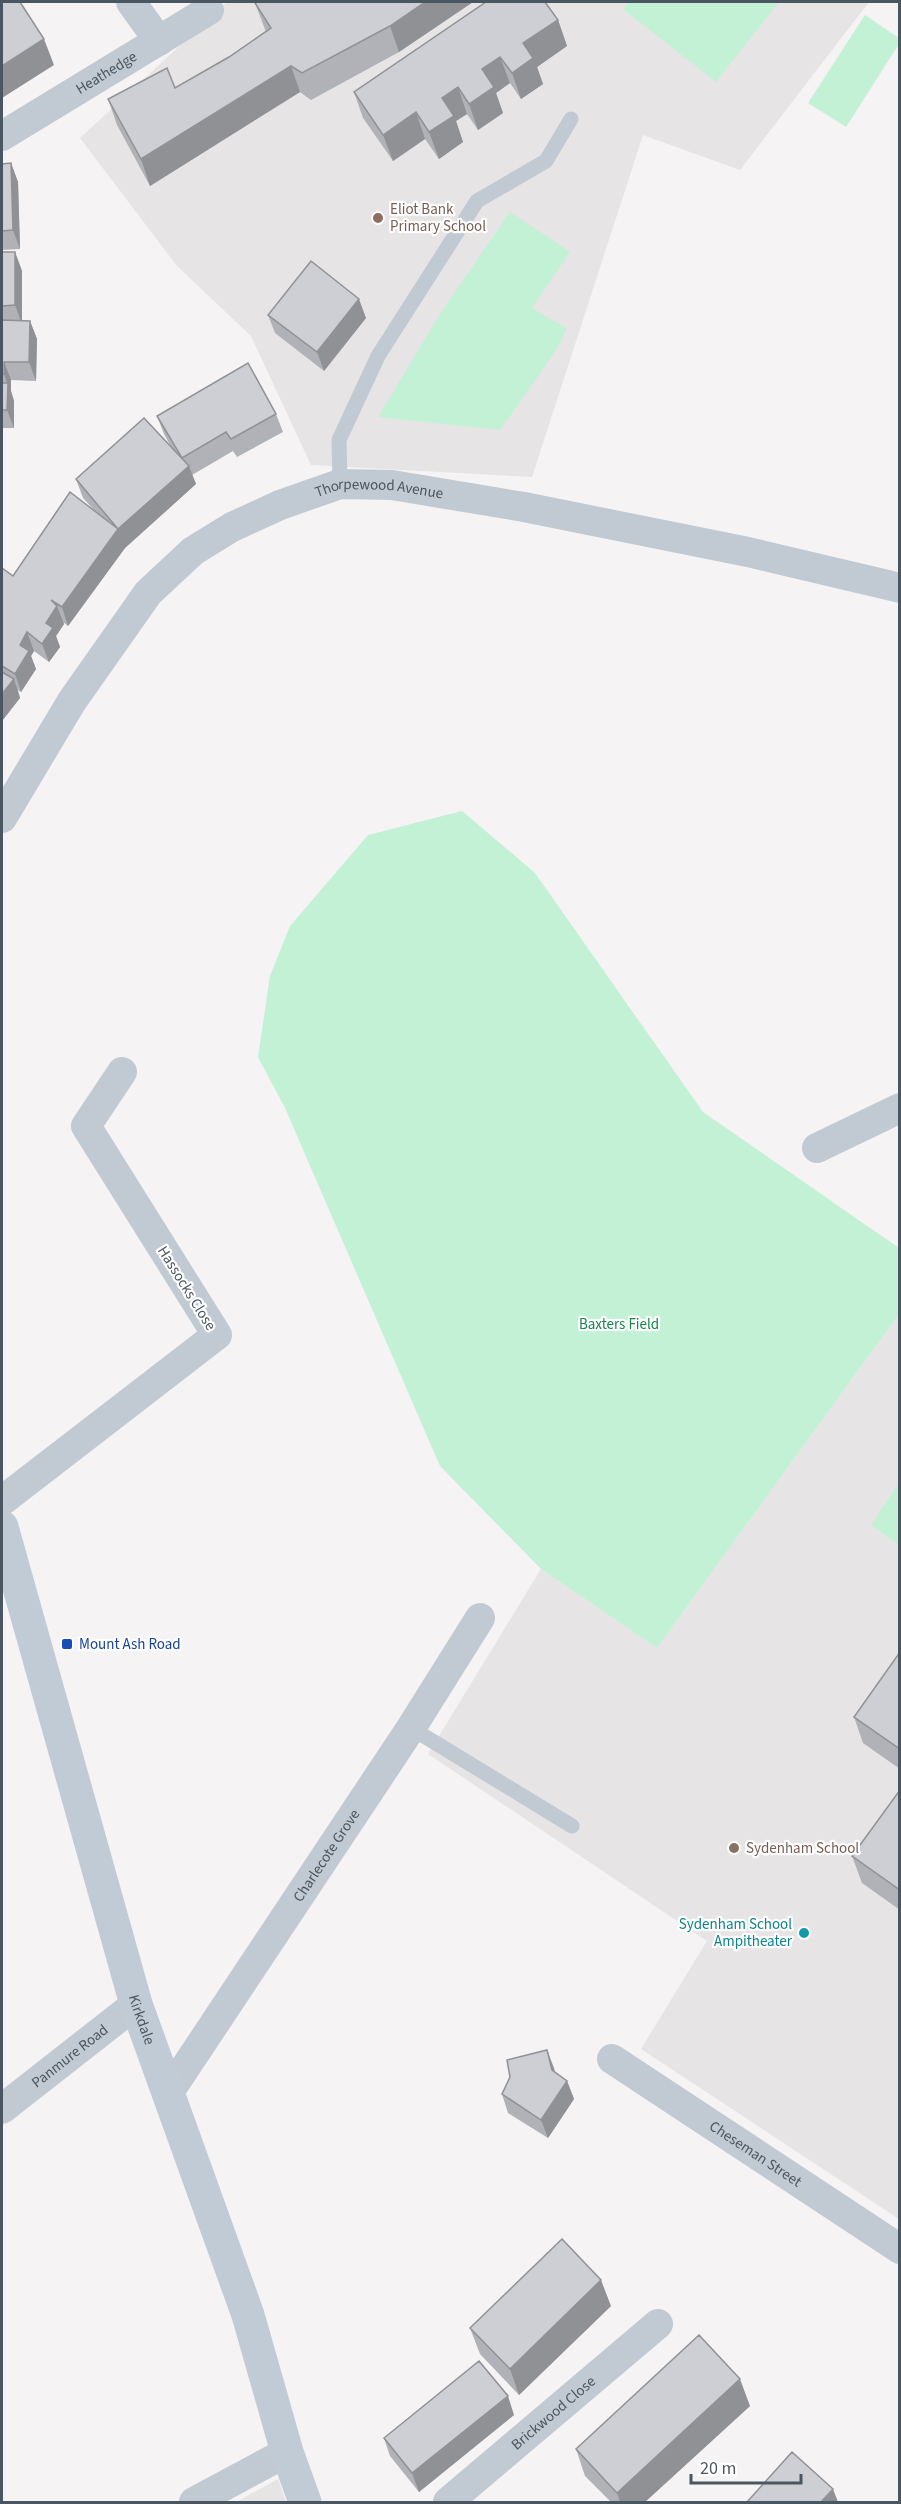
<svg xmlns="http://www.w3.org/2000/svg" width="901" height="2504" font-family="'Source Sans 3',sans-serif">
  <rect width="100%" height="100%" fill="#f5f3f3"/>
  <!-- education -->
  <path fill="#e6e4e5" d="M227,2H869L740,170L643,135L532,477L311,465L251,336L177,266L80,138Z
    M899,1314V2219L641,2049L707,1941L428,1754L541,1569L657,1648Z
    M278,2479L286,2502H236Z"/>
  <!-- green -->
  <path fill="#c3f1d5" d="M629,2H779L716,82L623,9Z
    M865,15L899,38V44L846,127L808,103Z
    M510,212L570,252L532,308L567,329L555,352L500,430L378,417L442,311Z
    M462,811L535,873L703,1112L899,1248V1314L657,1648L541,1569L440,1466L285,1108L258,1057L270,976L290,926L368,835Z
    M899,1483V1545L871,1525Z"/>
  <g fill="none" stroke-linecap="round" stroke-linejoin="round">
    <!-- lane -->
    <path stroke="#c1cad2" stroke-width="15" d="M340,484L339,440L378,356L477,201L546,161L571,119
      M411,1728L572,1826"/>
    <!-- street -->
    <g stroke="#c1cad2" stroke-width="30">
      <path d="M131,2L159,41"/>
      <path id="s1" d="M2,136L209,10"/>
      <path id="s2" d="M2,818L72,701L148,593L193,551L232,527L280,505L340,484L392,485L524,507L748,552L900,588"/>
      <path d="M817,1148L900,1108"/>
      <path d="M2,1501L217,1335L86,1126L122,1072"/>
      <path id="s3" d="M612,2059L900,2249"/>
      <path id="s4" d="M169,2092L411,1728L480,1618"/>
      <path id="s5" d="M2,2109L136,2004"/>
      <path d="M194,2502L287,2452"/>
      <path id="s6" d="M448,2502L658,2324"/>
    </g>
    <!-- secondary -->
    <path stroke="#c1cbd6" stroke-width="33" id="s7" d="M2,1527L136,2004L248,2315L287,2452L305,2502"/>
  </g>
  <!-- wall -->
  <path fill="#b0b2b7" d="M258,2H473L399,52L311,100L300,92L150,186L117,125L108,99L175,88L229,57L266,32L255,3Z
    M558,20L567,46L537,67L543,84L521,99L510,83L496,93L503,113L478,130L467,114L456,121L463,142L439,159L425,139L393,161L363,118L354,92Z
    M11,163L18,182L20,249L2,250V164Z
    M2,252H15L22,271V321H30L37,339L36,381L11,380V391L14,401V428H2Z
    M268,315L366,318L324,371L275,333Z
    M276,414L283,432L237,457L233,451L192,475L196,484L125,548L68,626L63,622L64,624L56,636L60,647L49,662L34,651L31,656L36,669L21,692L18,690L20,698L2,721V568L13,576L94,510L83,498L76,479L171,447L164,434L157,416Z
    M900,1652V1769L863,1743L854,1717Z
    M900,1790V1910L862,1883L852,1856Z
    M554,2071L567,2081L574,2099L548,2138L508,2113L502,2094L510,2077Z
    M611,2306L519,2395L480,2354L470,2328Z
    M750,2406L645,2502H611L585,2476L576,2449Z
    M514,2415L419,2492L390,2456L384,2438Z"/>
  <!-- shaded-wall -->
  <path fill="#909195" d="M425,2H473L399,52L390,26Z
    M558,20L567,46L537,67L543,84L521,99L512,73L523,43Z
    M44,39L54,65L2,98V66Z
    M500,57L510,83L496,93L503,113L478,130L469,104L482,69Z
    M291,66L300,92L150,186L141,159Z
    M458,87L467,114L456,121L463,142L439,159L429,132L442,98Z
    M416,112L425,139L393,161L383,135Z
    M11,163L18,182L20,249L13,230Z
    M15,252L22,271V324L15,305Z
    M359,299L366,318L324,371L317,352Z
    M30,321L37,339L36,381L29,362Z
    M4,362L11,380V391L14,401V428L7,410L8,385L4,374Z
    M189,466L196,484L125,548L68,626L62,607L118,529Z
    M57,606L64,624L56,636L60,647L49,662L42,644L46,623Z
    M27,632L34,651L31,656L36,669L21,692L15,674L20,645Z
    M14,679L20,698L2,721V694Z
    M547,2050L554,2068L559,2088L552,2070Z
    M567,2081L574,2099L548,2138L541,2120Z
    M601,2280L611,2306L519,2395L510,2369Z
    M740,2379L750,2406L645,2502H620L617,2493Z
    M508,2396L514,2415L419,2492L412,2473Z
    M833,2489L838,2502H821Z"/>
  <!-- building -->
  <path fill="#cdcfd5" stroke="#909195" stroke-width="1.5" d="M2,2H20L44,39L2,66Z
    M258,2H425L390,26L302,73L291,66L141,159L108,99L167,68L175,88L229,57L271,28L255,3Z
    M486,2H545L558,20L523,43L533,58L512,73L500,57L482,69L494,87L469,104L458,87L442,98L454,116L429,132L416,112L383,135L354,92Z
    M11,163L13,230L2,231V164Z
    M2,252H15V305L2,306Z
    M311,261L359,299L317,352L268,315Z
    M2,320L30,321L29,362H4V374H2Z
    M248,363L276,414L231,439L226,432L182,458L157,416Z
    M2,383H8L7,410H2Z
    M144,418L189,466L118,529L62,607L51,600L57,606L46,623L53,628L42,644L27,632L20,645L29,651L15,674L2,666V568L13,576L70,492L118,529L76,479Z
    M2,672L14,679L2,694Z
    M900,1652V1749L854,1717Z
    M900,1790V1890L852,1856Z
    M547,2050L552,2070L567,2081L541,2120L502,2094L510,2077L507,2060Z
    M562,2239L601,2280L510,2369L470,2328Z
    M699,2335L740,2379L617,2493L576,2449Z
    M479,2361L508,2396L412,2473L384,2438Z
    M792,2452L833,2489L821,2502H747Z"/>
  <!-- markers -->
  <g fill="#8d6e63" stroke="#fff" stroke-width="2">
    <circle cx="378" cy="218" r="6"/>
    <circle cx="734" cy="1848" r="6"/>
  </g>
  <rect fill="#1a4fb4" stroke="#fff" stroke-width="2" x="61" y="1638" width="12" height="12" rx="3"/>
  <circle fill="#0f9aa8" stroke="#fff" stroke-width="2" cx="804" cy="1933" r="6"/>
  <g text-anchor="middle" stroke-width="4.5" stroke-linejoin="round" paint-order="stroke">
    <!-- street labels -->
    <g font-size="15" fill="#4a5661" stroke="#fff">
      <text dy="5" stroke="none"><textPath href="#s1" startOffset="122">Heathedge</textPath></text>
      <text dy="5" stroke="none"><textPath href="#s2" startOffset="531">Thorpewood Avenue</textPath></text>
      <text transform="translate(187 1288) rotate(58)" y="5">Hassocks Close</text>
      <text dy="5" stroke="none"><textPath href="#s4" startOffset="284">Charlecote Grove</textPath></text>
      <text dy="5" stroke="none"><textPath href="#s7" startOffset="512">Kirkdale</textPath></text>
      <text dy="5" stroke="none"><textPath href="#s5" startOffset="86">Panmure Road</textPath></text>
      <text dy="5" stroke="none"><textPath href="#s3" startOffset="172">Cheseman Street</textPath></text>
      <text dy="5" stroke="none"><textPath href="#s6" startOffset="138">Brickwood Close</textPath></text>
    </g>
    <!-- education labels -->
    <g font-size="15" fill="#785e54" stroke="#fff" text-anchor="start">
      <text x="390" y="214">Eliot Bank<tspan x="390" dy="17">Primary School</tspan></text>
      <text x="746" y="1853">Sydenham School</text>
    </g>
    <!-- park labels -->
    <g font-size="15" fill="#17864f" stroke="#fff">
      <text x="619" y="1329">Baxters Field</text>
    </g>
    <!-- transit labels -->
    <g font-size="15" fill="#164399" stroke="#fff" text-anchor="start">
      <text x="79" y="1649">Mount Ash Road</text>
    </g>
    <!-- culture labels -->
    <g font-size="15" fill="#0d838f" stroke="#fff" text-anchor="end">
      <text x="792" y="1929">Sydenham School<tspan x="792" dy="17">Ampitheater</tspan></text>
    </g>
  </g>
  <!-- border -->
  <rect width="901" height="2504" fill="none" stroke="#4a5661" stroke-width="6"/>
  <!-- scale -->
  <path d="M691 2474v9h110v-9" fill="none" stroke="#4a5661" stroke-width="3"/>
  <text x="700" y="2474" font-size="18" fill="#4a5661" stroke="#ffffff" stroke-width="4.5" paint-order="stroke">20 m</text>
</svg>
